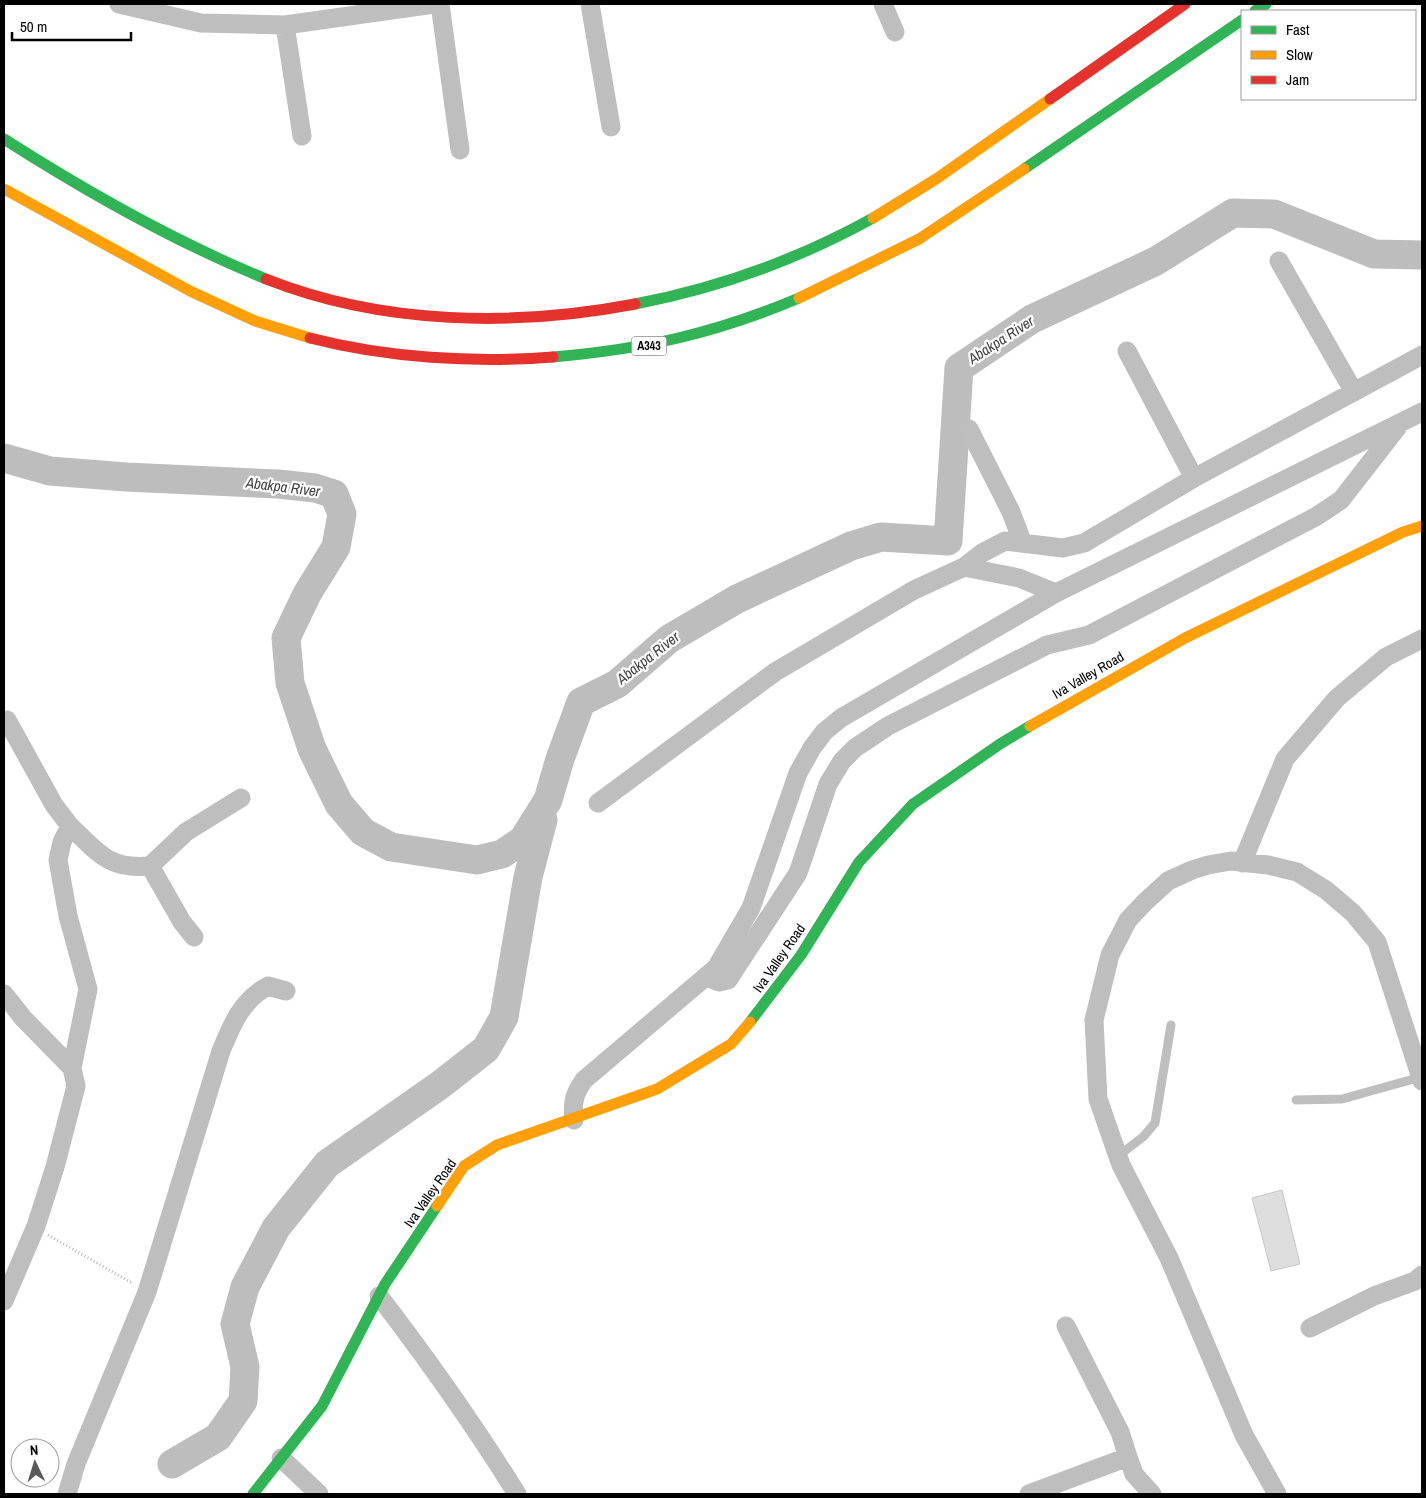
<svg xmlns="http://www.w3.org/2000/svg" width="1426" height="1498" font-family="'Archivo Narrow',sans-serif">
  <rect width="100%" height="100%" fill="#fff"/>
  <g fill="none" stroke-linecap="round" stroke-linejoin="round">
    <!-- river -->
    <path stroke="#bdbdbd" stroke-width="29" d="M4,458L50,471L126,477L278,484L315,488L334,494L342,514L336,547L307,594L286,638L290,683L312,749L339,804L363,832L391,847L477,860L502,854L523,840L548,800L560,759L581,702L617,684L669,639L737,599L851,546L881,537L948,541L959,368L1032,319L1156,261L1233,213L1274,214L1374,254L1422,255
      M172,1464L218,1437L243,1401L245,1367L235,1324L245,1287L276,1228L327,1164L440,1085L486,1049L504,1017L528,877L543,820"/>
  </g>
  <!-- building -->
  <path fill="#dedede" stroke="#c6c6c6" d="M1282,1190L1300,1264L1271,1271L1252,1198Z"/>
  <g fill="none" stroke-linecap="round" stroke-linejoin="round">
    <!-- path -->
    <path stroke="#b9b9b9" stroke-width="3" stroke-dasharray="1 2.5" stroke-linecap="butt" d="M48,1235L132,1283"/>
    <!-- lane -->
    <path stroke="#bebebe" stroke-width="9" d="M1296,1100L1342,1099L1421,1077
      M1118,1156L1143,1137L1155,1123L1171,1025"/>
    <!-- street -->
    <path stroke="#bebebe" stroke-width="19" d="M119,4L201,23L285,25L434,4
      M440,4L460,150
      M590,4L611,127
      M883,4L895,32
      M285,25L302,136
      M1279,261L1354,392
      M1127,351L1194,478
      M969,429L1011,512L1022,541
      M964,567L982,553L1005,541L1063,548L1084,543L1194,478L1422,355
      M598,803L775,672L914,590L964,567L1019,578L1056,593
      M70,826C99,853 108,870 150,866L186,832L241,798
      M1242,863L1285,759L1337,698L1386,657L1422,639
      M150,866L182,922L194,937
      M707,977L719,982L728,980L798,873L828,784L842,761L855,748L888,726L1047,645L1089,635L1317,516L1341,500L1397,428
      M4,994L23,1018L72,1068
      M574,1120C572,1103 574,1094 584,1080L716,968L751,908L798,773L812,748L824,732L841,718L1056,593L1422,412
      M379,1296C428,1360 474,1425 517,1494
      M4,1301L36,1226L55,1167L76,1086L72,1068L88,989L68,916L58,860L62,842L70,826L54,805L7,720
      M1310,1328L1374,1296L1415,1281L1422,1275
      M1128,1457L1134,1474L1152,1494
      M281,1458L319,1494
      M67,1494L76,1464L147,1292L221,1051C232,1024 242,1000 268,986L286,991
      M1029,1494L1128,1457L1120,1432L1066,1326
      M1277,1494L1244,1435L1169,1258L1121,1165L1098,1099L1094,1020L1110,955L1128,920L1145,902L1168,881L1192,870L1208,865L1231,861L1268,865L1297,872L1326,890L1353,913L1377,942L1422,1081"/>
    <!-- fast -->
    <path stroke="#30b455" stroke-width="11" d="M1255,11L1266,4
      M4,139C87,192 175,242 266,279
      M1024,169L1242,20
      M635,304C718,288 799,259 873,218
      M553,357C644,349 714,334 799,298
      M750,1022L801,955L859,862L913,804L1000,744L1030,726
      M253,1494L322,1406L385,1284L437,1206"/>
    <!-- slow -->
    <path stroke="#ff9f0a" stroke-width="11" d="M4,189L190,291L255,321L310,338
      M873,218L936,179L1050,99
      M799,298L919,239L1024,169
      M1030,726L1185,638L1403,532L1422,526
      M437,1206L464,1166L497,1145L657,1089L731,1044L750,1022"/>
    <!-- jam -->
    <path stroke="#e5322d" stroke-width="11" d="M1050,99L1185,4
      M266,279C382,325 515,327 635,304
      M310,338C387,358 474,363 553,357"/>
  </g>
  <g text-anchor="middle" stroke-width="4.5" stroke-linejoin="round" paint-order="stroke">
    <!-- shield labels -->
    <rect fill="#fff" stroke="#4c4c4c" stroke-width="1" x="631.5" y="336.5" width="35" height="19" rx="4"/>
    <g font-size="12" font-weight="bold" fill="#000">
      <text x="649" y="350">A343</text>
    </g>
    <!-- street labels -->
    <g font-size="14" fill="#000" stroke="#fff">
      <text transform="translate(1088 675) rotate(-30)" y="5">Iva Valley Road</text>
      <text transform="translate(779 958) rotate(-55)" y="5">Iva Valley Road</text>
      <text transform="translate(430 1193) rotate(-55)" y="5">Iva Valley Road</text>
    </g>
    <!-- water labels -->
    <g font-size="15" font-style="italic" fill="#424242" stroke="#fff">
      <text transform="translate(1001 340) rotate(-33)" y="5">Abakpa River</text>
      <text transform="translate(283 487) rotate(7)" y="5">Abakpa River</text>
      <text transform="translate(648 658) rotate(-38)" y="5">Abakpa River</text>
    </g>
  </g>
  <!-- border -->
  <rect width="1426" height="1498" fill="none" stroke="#000000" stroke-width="10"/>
  <!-- legend -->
  <rect x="1241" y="10" width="175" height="90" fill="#ffffff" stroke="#999999"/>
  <rect x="1251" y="26" width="25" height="8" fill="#30b455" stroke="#999999"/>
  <text x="1286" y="35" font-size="15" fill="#000000">Fast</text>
  <rect x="1251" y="51" width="25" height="8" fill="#ff9f0a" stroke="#999999"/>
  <text x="1286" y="60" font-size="15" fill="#000000">Slow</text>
  <rect x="1251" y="76" width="25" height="8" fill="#e5322d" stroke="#999999"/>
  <text x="1286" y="85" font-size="15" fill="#000000">Jam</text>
  <!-- north arrow -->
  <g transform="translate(35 1463) rotate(356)"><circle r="24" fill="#ffffff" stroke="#999999"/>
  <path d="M0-4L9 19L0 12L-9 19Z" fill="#595959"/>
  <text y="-8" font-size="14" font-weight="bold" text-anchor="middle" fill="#000000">N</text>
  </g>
  <!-- scale -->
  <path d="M12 32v8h119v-8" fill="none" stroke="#000000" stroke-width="2.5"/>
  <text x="20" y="32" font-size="15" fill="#000000" stroke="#ffffff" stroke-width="4" paint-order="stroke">50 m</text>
</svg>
